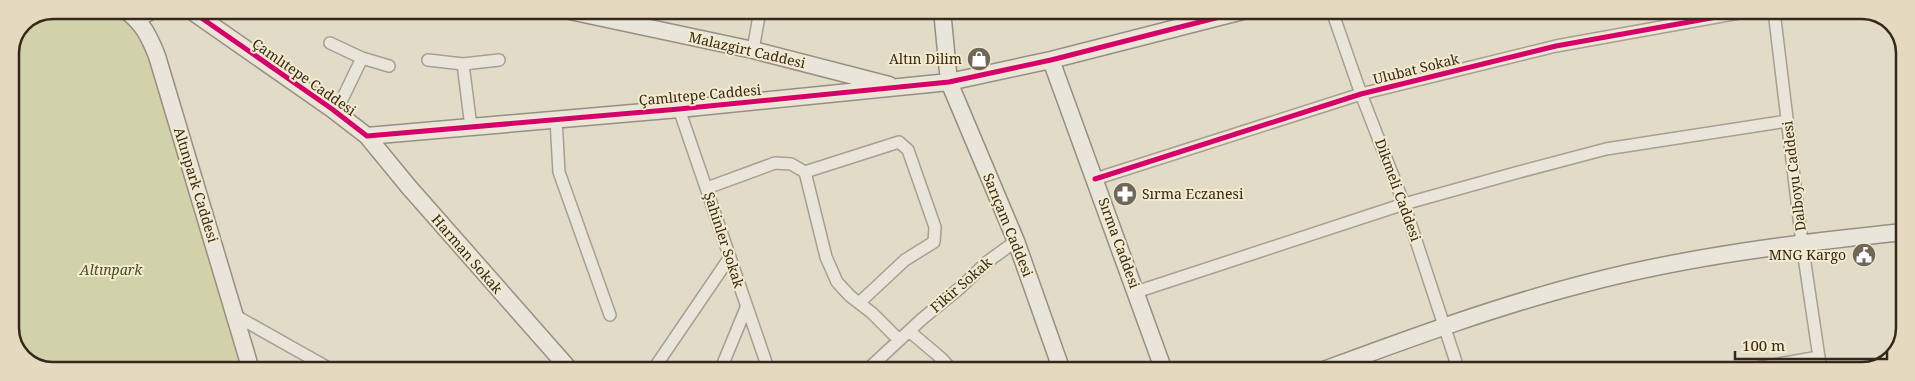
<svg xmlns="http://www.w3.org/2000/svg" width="1915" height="381" font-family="'Noto Serif',serif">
  <rect width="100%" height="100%" fill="#e2dbc8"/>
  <!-- green -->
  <path fill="#d1d2aa" d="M53,10H125L137,19L251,370H45L21,357L10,333V53L23,22Z"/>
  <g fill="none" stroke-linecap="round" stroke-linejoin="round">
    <!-- street casing -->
    <g stroke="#a69f92" stroke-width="14">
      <path id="street" d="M1332,11L1361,94L1404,204L1459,371
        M1774,11L1802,243L1821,371
        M330,43L362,58L336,112
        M753,50L760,10
        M362,58L389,66
        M428,60L463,64L499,60
        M463,64L471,127
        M679,109L769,371
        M556,119L559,172L610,315
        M805,172L899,142L908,150L935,227L934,242L905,260L859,303
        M1095,179L1361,94L1556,46L1750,11
        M707,188L775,163L791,164L805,172L826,257L837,282L850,296L872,313L899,340
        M1136,292L1404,204L1519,172L1606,149L1787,121
        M236,316L332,370
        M909,331L941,358L953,371
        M653,370L730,257
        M720,371L746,308
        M866,371L922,319L961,287L987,262L1016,241
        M1739,371L1819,357"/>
    </g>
    <!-- secondary casing -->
    <g stroke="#968f82" stroke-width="19">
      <path id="secondary" d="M125,10C143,23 149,36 157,56L251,370
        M190,10L332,109L367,136L679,109L949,82L1051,60L1243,11
        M565,10L753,50L889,85
        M942,10L949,82L1016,241L1062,371
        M137,19L153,10
        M1051,60L1164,371
        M367,136L408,186L570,370
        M1321,371C1408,339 1494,307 1583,284C1689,256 1796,243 1904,232"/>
    </g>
    <!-- street -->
    <use href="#street" stroke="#eae5da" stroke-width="11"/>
    <!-- secondary -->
    <use href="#secondary" stroke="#eae5da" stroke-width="16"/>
    <!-- cycleway casing -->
    <g stroke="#f4eacd" stroke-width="8">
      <path id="cycleway" d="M190,10L332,109L367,136L679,109L949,82L1051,60L1243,11
        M1095,179L1361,94L1556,46L1750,11"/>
    </g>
    <!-- cycleway -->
    <use href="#cycleway" stroke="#d6006c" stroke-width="5"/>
  </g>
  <!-- icons -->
  <defs>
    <g id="shop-disc" transform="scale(1.25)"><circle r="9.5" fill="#716758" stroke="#f4eacd"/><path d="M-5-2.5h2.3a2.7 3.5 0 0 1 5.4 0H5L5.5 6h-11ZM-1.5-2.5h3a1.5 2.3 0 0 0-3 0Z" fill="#fff"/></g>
    <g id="pharmacy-disc" transform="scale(1.25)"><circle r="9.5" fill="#716758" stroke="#f4eacd"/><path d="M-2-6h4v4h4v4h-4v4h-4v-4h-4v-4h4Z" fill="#fff"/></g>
    <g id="civic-disc" transform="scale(1.25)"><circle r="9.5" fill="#716758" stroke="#f4eacd"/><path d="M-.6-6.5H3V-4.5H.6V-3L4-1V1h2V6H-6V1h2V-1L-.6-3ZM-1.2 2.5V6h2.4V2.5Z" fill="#fff"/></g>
  </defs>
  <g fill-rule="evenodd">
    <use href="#shop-disc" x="979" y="59"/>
    <use href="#pharmacy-disc" x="1125" y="194"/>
    <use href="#civic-disc" x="1864" y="255"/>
  </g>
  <g text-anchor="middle" stroke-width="4" stroke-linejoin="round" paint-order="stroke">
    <!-- street labels -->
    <g font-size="14" fill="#34281b" stroke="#f4eacd">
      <text transform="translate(747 50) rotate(13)" y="5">Malazgirt Caddesi</text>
      <text transform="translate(1416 69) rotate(-14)" y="5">Ulubat Sokak</text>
      <text transform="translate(304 77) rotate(35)" y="5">Çamlıtepe Caddesi</text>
      <text transform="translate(700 95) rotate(-5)" y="5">Çamlıtepe Caddesi</text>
      <text transform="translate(1794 176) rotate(-97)" y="5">Dalboyu Caddesi</text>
      <text transform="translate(196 185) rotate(73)" y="5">Altınpark Caddesi</text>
      <text transform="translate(1398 190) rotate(70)" y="5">Dikmeli Caddesi</text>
      <text transform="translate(1008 225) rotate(68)" y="5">Sarıçam Caddesi</text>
      <text transform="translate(724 240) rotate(72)" y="5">Şahinler Sokak</text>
      <text transform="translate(1119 243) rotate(70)" y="5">Sırma Caddesi</text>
      <text transform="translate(467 254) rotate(49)" y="5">Harman Sokak</text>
      <text transform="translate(961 285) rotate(-41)" y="5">Fikir Sokak</text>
    </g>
    <!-- poi labels -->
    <g font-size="14" fill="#34281b" stroke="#f4eacd" text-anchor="end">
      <text x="962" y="64">Altın Dilim</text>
      <text x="1142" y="199" text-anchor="start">Sırma Eczanesi</text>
      <text x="1846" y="260">MNG Kargo</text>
    </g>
    <!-- park labels -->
    <g font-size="14" font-style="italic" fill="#445022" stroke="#f4eacd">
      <text x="111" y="275">Altınpark</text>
    </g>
  </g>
  <!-- crop -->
  <path d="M0 0H1915V381H0ZM53 19H1862A34 34 0 0 1 1896 53V328A34 34 0 0 1 1862 362H53A34 34 0 0 1 19 328V53A34 34 0 0 1 53 19Z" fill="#e5dabf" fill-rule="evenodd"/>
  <path fill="none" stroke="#34281b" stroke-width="2.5" d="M53 19H1862A34 34 0 0 1 1896 53V328A34 34 0 0 1 1862 362H53A34 34 0 0 1 19 328V53A34 34 0 0 1 53 19Z"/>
  <!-- scale -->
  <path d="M1735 351v8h152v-8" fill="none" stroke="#34281b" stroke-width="2.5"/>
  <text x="1742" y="351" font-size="15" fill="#34281b" stroke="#f4eacd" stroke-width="4" paint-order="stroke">100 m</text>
</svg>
